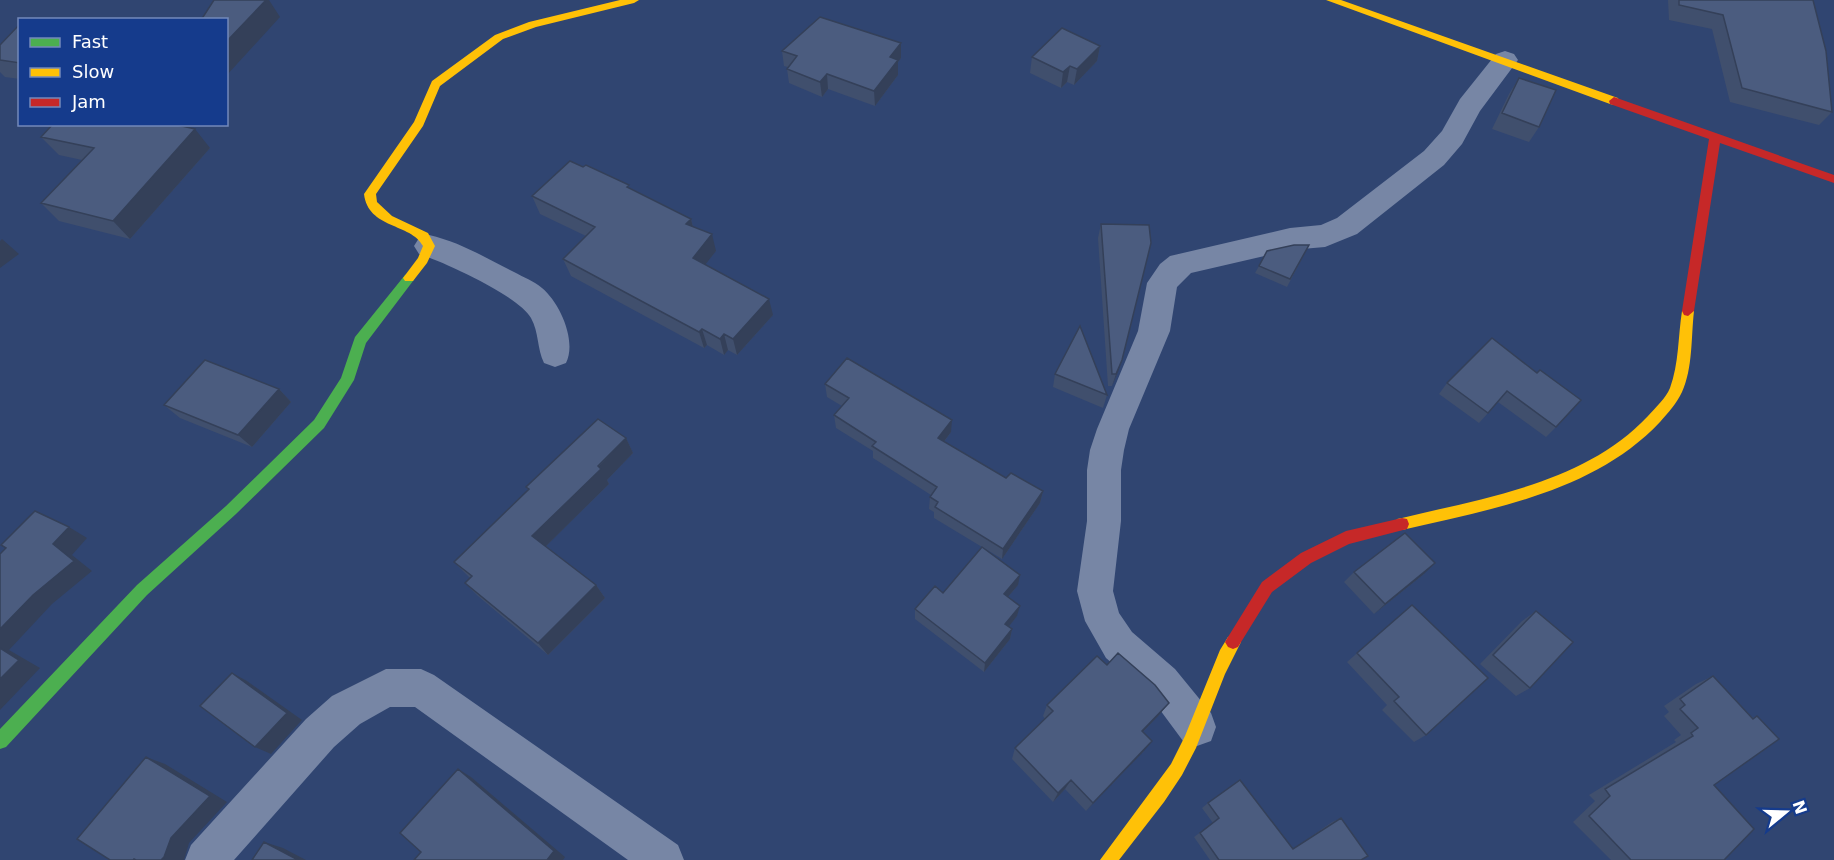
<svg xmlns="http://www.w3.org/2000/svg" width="1834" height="860" font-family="'DejaVu Sans',sans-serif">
  <rect width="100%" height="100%" fill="#304571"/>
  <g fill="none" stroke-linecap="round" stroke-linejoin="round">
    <!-- street -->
    <path fill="#7786a5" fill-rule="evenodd" d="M1505,51L1514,54L1518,60L1480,111L1462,144L1444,165L1357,234L1325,247L1290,250L1191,273L1177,287L1170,331L1129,429L1124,450L1121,470V521L1113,591L1119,613L1132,632L1175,669L1211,713L1216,727L1211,741L1197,746L1183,741L1149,695L1106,658L1085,621L1077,591L1087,521V470L1090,450L1097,429L1138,331L1147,283L1160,264L1170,256L1290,228L1321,225L1337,218L1424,151L1442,131L1460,99L1496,54Z
      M429,235C460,242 486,258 514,272C523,277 534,281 542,288C560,303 577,341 566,363L555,367L544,363C537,349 539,332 531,318C519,296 444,262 419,254L414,246L419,238Z
      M386,669H421L434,675L678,845L684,860H628L415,707H390L360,724L334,747L234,860H185L191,845L306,719L332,696Z"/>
    <!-- fast -->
    <path fill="#4caf50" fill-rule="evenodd" d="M409,273L413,275L415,278L413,281L366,343L354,380L324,428L236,514L147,595L6,747L0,749V729L137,585L226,506L314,420L341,378L355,337L405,275Z"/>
    <!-- slow -->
    <path fill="#ffc107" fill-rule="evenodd" d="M620,0H639L634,3L536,27L503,39L440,86L423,126L376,194L377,202L392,216L428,233L435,246L427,263L413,281H405L403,278L418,258L423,246C411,223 368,229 364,194L414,122L432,81L495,35L529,22Z
      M1326,0H1341L1618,98L1619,101L1614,105L1610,104Z
      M1688,306L1694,311C1691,337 1693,368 1682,392C1677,403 1668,413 1660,422C1594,492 1492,509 1402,530L1397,529L1395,524L1397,519L1402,518C1487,497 1585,483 1648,416C1655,408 1666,398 1670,388C1679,364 1678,336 1682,311Z
      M1233,635L1238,637L1241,642L1225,674L1196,748L1182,775L1164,802L1119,860H1100L1171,764L1185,736L1220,650L1228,637Z"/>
    <!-- jam -->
    <path fill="#c62828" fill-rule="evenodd" d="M1614,97L1834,175V183L1720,143L1694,311L1688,316L1684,315L1682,311L1709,139L1610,104L1609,101Z
      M1402,518L1407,519L1409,524L1407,529L1349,544L1311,563L1272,592L1238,647L1233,649L1228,647L1225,642L1228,637L1262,582L1301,553L1346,531Z"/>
  </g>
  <!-- wall -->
  <path fill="#404f6d" d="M1668,0H1813L1832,112L1819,125L1730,102L1712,29L1669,20Z
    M20,25V79L5,77L0,72V45Z
    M1100,46L1097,61L1074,85L1067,82L1061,88L1030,73L1032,57Z
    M782,51L901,58L898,62V75L875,106L828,89L822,97L789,83L787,69L788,67L784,66Z
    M1519,78L1539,127L1529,142L1492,129L1509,94Z
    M182,124L181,126L210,148L130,239L59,221L41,203L82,160L59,155L41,137Z
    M630,188L691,219L693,227L716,251L705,264L773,315L737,355L728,350L724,355L707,345L704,348L571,276L563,259L586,236L540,214L532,196Z
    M1101,224L1118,372L1112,386H1108L1098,238Z
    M1309,245L1287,287L1255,273L1259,266Z
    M1537,373L1556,427L1546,437L1498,402L1479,423L1439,394L1447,383Z
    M1055,374L1107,395L1103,408L1053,387Z
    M825,384L951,432L944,442L1006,478L1043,491L1040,503L1002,559L984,548L1018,585L1008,597L1017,616L1008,627L1012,629L1010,639L984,672L915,619V609L943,593L982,547L934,518V512L929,509L930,497L931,495L873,458V451L836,428L834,415L842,406L827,397Z
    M279,389L291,402L252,447L180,418L164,405Z
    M626,438L633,453L607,480L609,484L546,546L596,585L605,598L548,655L478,596L465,583L470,578L454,562L528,490L526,487Z
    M1354,572L1424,574L1374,614L1344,582Z
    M1412,605L1426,735L1414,742L1382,710L1387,705L1347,662Z
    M1536,611L1530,688L1516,696L1480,664L1522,621Z
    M1713,676L1753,718L1757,716L1714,785L1724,860H1611L1573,822L1595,801L1589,795L1676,742L1674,740L1681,735L1664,716L1669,712L1664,706L1696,684Z
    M1047,705L1160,714L1143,732L1144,751L1086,811L1065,789L1053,802L1012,759L1015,748L1045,719L1043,716Z
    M1208,803L1293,849L1332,822L1341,818L1361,860H1210L1194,837L1213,823L1202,808Z"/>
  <!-- shaded-wall -->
  <path fill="#344059" d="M266,0H269L280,17L226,76V42Z
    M901,43V58L898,62V75L875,106L874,91L890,57Z
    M1100,46L1097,61L1074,85L1077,69Z
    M1070,66L1067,82L1061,88L1063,72Z
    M827,74L828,89L822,97L820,82Z
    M195,129L210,148L130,239L113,221Z
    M691,219L695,236L686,224Z
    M712,234L716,251L697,275L693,258Z
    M2,239L19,254L0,268V241Z
    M769,299L773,315L737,355L733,339Z
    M702,329L707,345L704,348L699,332Z
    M724,334L728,350L724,355L720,339Z
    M1122,360L1118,372L1112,386L1116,374Z
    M279,389L291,402L252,447L238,435Z
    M952,420L951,432L937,451L938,438Z
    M626,438L633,453L607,480L609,484L542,550L532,536Z
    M1043,491L1040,503L1002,559L1003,549Z
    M69,527L87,538L72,555L92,571L52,604L9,650L40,668L0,710V629L53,544Z
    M1435,563L1424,574L1374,614L1385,604Z
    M1020,575L1018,585L1002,604L1004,594Z
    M596,585L605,598L548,655L538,643Z
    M1020,606L1017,616L1003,634L1005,624Z
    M1012,629L1010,639L984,672L985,663Z
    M232,673L247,681L302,720L271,754L255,747Z
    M1169,703L1160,714L1134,741L1142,731Z
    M1152,741L1144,751L1086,811L1093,803Z
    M146,757L165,764L227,802L189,843L184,860H161Z
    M458,769L471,777L565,857L563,860H547Z
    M1071,780L1065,789L1053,802L1058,793Z
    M264,842L283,848L306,860H298Z"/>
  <!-- building -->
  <path fill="#4b5c7f" stroke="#344059" stroke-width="1.5" d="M214,0H266L226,42V20H201Z
    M1679,0H1813L1826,51L1832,112L1742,88L1723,15L1679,5Z
    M820,17L901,43L890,57L898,60L874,91L827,74L820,82L787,69L797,56L782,51Z
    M19,25L20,63L0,60V45Z
    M1062,28L1100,46L1077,69L1070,66L1063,72L1032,57Z
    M1519,78L1556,90L1539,127L1502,113Z
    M53,124H173L195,129L113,221L41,203L94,148L41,137Z
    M570,161L583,167L586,165L629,185L627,187L691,219L686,224L712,234L693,258L769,299L733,339L724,334L720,339L702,329L699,332L563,259L595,227L532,196Z
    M1101,224L1149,225L1151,243L1122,360L1116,374H1112Z
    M1294,245H1309L1290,279L1259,266L1267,251Z
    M1080,326L1107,395L1055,374Z
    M1492,338L1537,373L1540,370L1581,400L1556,427L1507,391L1488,413L1447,383Z
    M847,358L952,420L938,438L1006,478L1011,473L1043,491L1003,549L935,507L938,502L930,497L937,487L872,446L876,442L834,415L849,398L825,384Z
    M205,360L279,389L238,435L164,405Z
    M598,419L626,438L598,466L601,469L532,536L596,585L538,643L465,583L472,576L454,562L529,489L526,487Z
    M35,511L69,527L53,544L74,561L33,595L0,629V554L6,548L1,545Z
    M1405,533L1435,563L1385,604L1354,572Z
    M982,547L1020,575L1004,594L1020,606L1005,624L1012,629L985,663L915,609L935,586L943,593Z
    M1412,605L1488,678L1426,735L1394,701L1399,697L1357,653Z
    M1536,611L1573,642L1530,688L1493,655Z
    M0,648L19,660L0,679Z
    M1118,653L1155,685L1169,703L1142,731L1152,741L1093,803L1071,780L1058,793L1015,748L1053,711L1047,705L1097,656L1107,665Z
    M232,673L287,713L255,747L200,706Z
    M1713,676L1753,719L1757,716L1779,739L1714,785L1754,829L1724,860H1631L1589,816L1610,796L1605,789L1693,736L1691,733L1698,728L1680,709L1685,705L1680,699Z
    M146,757L210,796L171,838L164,857L161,860H136L134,859L133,860H110L77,839Z
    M458,769L554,851L547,860H414L421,852L400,833Z
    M1240,780L1293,849L1341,818L1368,856L1361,860H1219L1200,833L1219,818L1208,803Z
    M264,842L298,860H252Z"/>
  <!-- legend -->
  <rect x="18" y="18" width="210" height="108" fill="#153b8c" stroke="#7389ba" stroke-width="1.5"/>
  <rect x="30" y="38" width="30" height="9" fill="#4caf50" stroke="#7389ba" stroke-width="1.5"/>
  <text x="72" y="48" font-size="18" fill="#ffffff">Fast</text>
  <rect x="30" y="68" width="30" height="9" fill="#ffc107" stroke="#7389ba" stroke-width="1.5"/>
  <text x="72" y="78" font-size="18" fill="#ffffff">Slow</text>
  <rect x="30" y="98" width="30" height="9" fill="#c62828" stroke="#7389ba" stroke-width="1.5"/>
  <text x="72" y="108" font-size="18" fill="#ffffff">Jam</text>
  <!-- north arrow -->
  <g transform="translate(1786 812) rotate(71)" stroke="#153b8c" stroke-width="4.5" paint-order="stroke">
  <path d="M0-4.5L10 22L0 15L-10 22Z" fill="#ffffff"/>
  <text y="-9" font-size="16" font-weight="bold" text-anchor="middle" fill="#ffffff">N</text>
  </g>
</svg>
